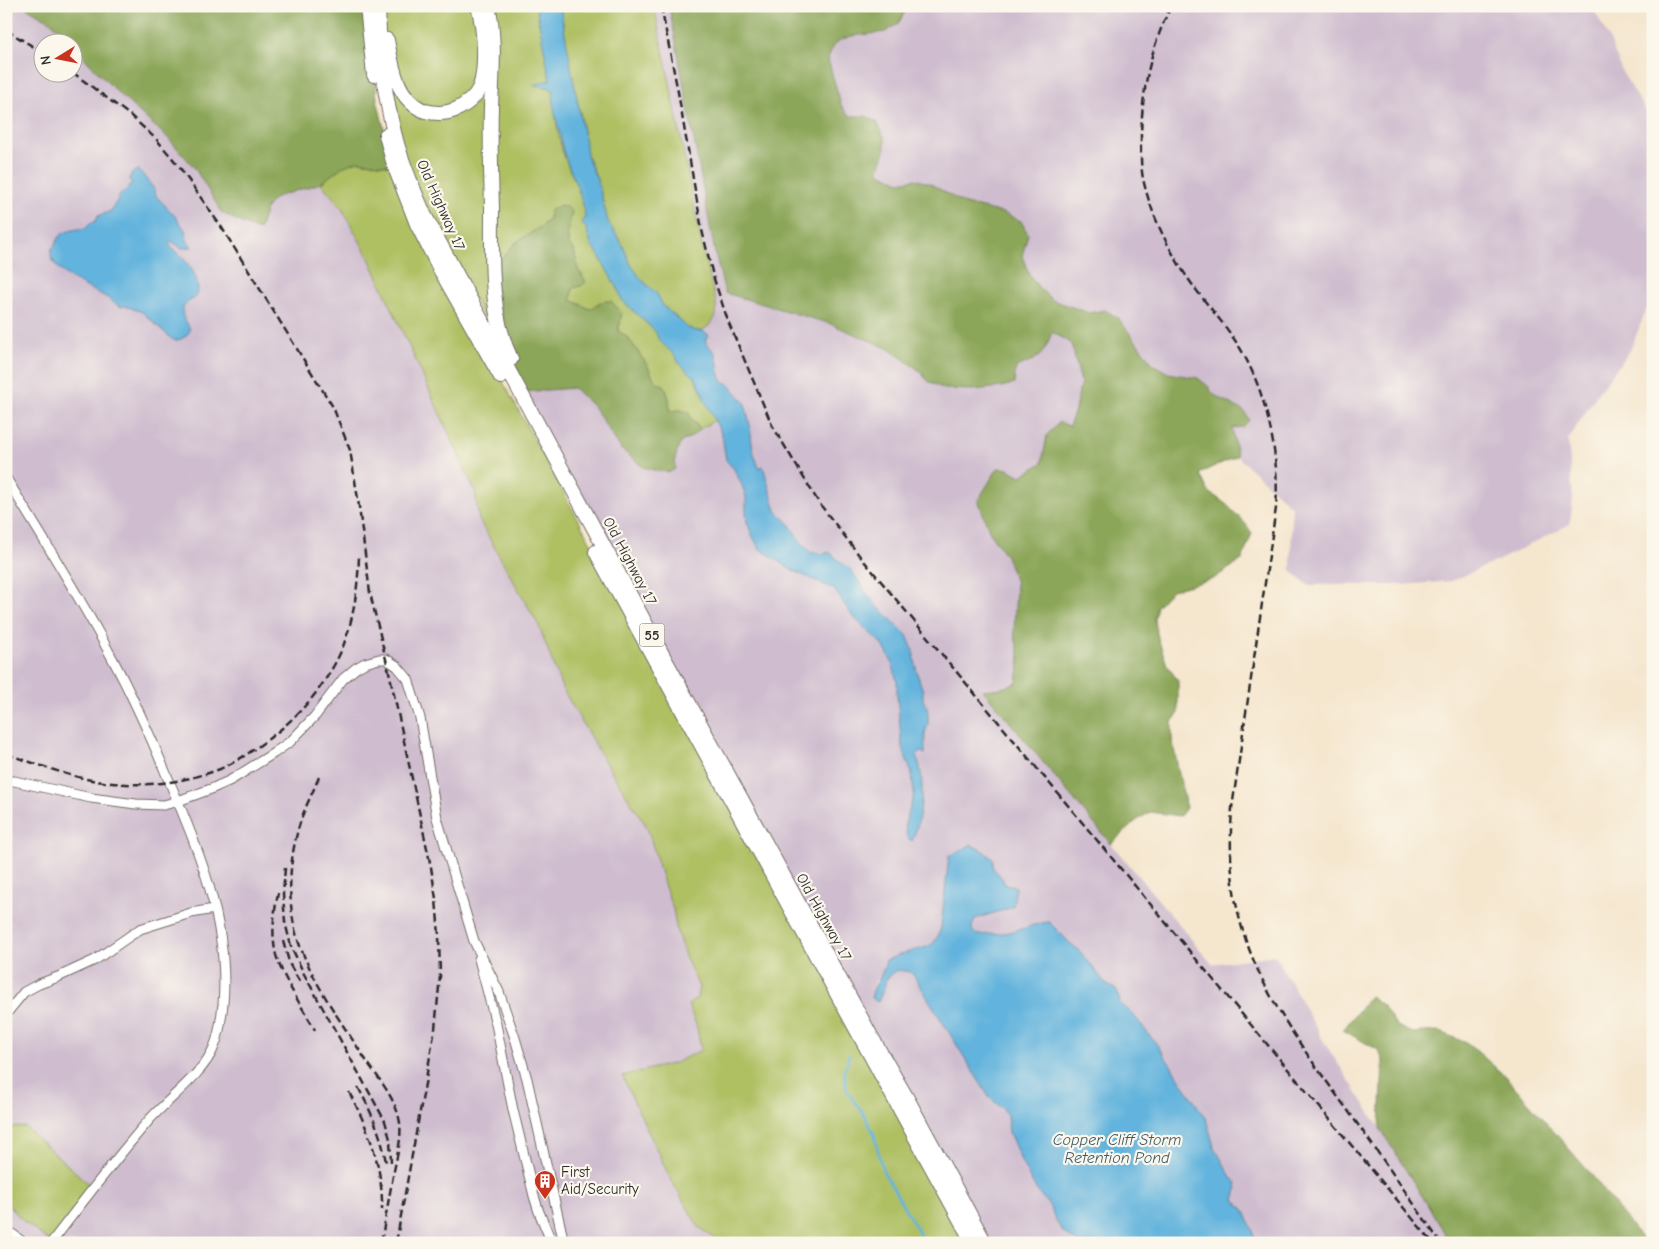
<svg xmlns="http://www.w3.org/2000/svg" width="1659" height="1249" font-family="'Comic Neue',sans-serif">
  <rect width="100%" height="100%" fill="#fbf7ec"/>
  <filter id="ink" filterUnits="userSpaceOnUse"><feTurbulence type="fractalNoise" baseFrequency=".02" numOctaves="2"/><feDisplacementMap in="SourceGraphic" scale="10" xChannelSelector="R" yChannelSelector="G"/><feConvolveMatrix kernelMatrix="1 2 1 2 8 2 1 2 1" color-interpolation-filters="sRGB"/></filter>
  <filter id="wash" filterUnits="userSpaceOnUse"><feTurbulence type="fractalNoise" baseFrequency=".0096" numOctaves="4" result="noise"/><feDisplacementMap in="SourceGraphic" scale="20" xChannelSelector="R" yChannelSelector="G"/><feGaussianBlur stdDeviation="1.12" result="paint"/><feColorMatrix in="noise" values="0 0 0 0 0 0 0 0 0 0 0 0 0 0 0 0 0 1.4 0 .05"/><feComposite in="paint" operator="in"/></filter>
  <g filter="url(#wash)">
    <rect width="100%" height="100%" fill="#f5e6ce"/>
    <!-- industrial -->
    <path fill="#cfbdcf" d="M6,6H24L50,21L71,42H42V72H72L73,44L87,61L168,138L194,167L222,213L264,215L267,206L276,197L321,183L341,207L369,258L475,491L479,520L539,626L562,688L605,762L647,827L665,887L673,909L678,932L692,975L699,987L697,999L688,1005L697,1027L701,1050L675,1063L622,1077L671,1180L698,1226L720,1243H6V1202L22,1220L15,1127L6,1129Z
      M654,6H669L715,253L725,293L831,324L887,348L919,370L929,381L945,389L973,390L1001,387L1013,384L1015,367L1031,362L1052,332L1071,343L1081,382L1075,410L1069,426L1059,422L1047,435L1042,463L1021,476L1008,469L990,533L1006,556L1016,583L1014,633L1020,658L1018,683L1003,688L983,691L1212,964L1275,955L1324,1042L1380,1128L1451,1243H1255L1253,1231L1244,1209L1234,1200L1237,1190L1236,1183L1231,1177L1214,1146L1206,1119L1158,1046L1131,1012L1121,1005L1116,989L1107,985L1080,950L1070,943L1049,922L1028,926L1015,931L999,934L977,935L972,930L973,921L975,919L1013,907L1015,900L1016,887L1008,885L1003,882V878L993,868V859L982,850L949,856L941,927L938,937L928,946L906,953L894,959L876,980L871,998L878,1002L884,988L886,979L897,970L910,972L914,976L989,1097L1004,1111L1007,1115L1009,1132L1022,1163L1035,1188L1050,1207L1057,1223L1063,1232L1078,1243H986L521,392L574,388L593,406L621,449L643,467L653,470L670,472L681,442L691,437L700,429L715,420L722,435L726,460L734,469L741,483L746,496V515L764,552L792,570L834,589L853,617L883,645L892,662L897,681V695L902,747L912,774L914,794L905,824L915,833L921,809L922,778L921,769L916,758L918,753L921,752L924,754L926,748L925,733L928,724V715L927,707L923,700V691L917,674L913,650L907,635L872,601L851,570L838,558L815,552L811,553L800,541L788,522L776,511L764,469L762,466L759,468L753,451L750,426L745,403L720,378L706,344L705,340L708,335L702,331L711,324L716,303L703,251L672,93Z
      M908,6H1592L1610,40L1622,72L1653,122V306L1646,310L1630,351L1599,391L1568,440L1573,498L1570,524L1497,561L1452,581L1403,585H1308L1291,571L1292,507L1237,456L1232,428L1234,427L1244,411L1219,398L1183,375L1168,373L1153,364L1118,318L1105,310L1089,313L1052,300L1039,288L1029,274L1022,256L1024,246L1003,213L965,204L931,184L915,179L900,182L878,172L885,151L857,117H849L841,105L828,59L833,46L840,40L898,24Z"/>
    <!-- green -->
    <path fill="#afc063" stroke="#6d7647" d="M379,6H536L550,80L534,85L548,87L554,91C555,112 557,133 563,153C570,174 585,196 585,219L582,221L583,225L586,227L591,245L597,252L613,281L617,286L622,300L656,332L676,357L679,363L695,377L715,420L700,429L691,418L680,410L670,411L669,399L665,386L655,381L647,365L634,346L627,337L618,331V328L621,323L604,301L590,309L571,300L573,288L583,276L578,270L574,250L569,244L567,234L572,212L550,214C548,226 525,236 515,243L518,386L402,157Z
      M560,6H654L672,93L703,251L716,303V316L711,324L702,331H696L688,328L663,306L657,294L641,279L631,265L622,244L608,222L598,182L586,153L581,117L572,76Z
      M358,161L393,166L489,356L972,1243H720L698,1226L671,1180L622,1076L675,1063L701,1050L697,1027L688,1005L697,998L699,987L685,956L677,932L673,909L665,887L647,827L605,762L562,688L539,626L479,520L475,491L369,258L341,207L321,183L341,167Z
      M15,1127H25L92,1187L50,1242L22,1220L6,1202V1129Z"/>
    <!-- forest -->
    <path fill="#8ba659" stroke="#5b6842" d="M24,6H367L377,99L393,166L358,161L342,167L321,183L276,197L267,206L259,230L244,224L222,213L194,167L168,138L118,93L87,61L72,42L50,21Z
      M669,6H908L898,24L885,32L852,36L840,40L833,46L828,59L841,105L849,116H866L877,122L885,139V151L878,172L900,182L915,179L931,184L965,204L1003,213L1021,221L1028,234L1022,256L1029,274L1039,288L1052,300L1089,313L1105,310L1118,318L1153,364L1168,373L1198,378L1209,387L1212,393L1219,398L1244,411L1249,420L1243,427L1232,428L1237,456C1224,463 1212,466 1200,474L1208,491L1227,505L1245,523L1252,533L1242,560L1213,579L1172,590L1157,606L1154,619L1158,638L1167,665L1178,681V714L1172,722V739L1186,808L1180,816L1150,812L1136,821L1111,844L983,690L1003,688L1017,683L1020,658L1014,633L1016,583L1006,556L990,533L978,500L998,468L1008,469L1021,476L1042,463L1047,435L1059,422L1069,426L1075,410L1081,382L1071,343L1052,332C1043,357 1040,358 1016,367L1014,384L1001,387L973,390L944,389L928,381L919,370L887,348L831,324L725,293L715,253Z
      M561,205L567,207L572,212L567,234L569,244L574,250L578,270L586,282L581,286L573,288L571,300L590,309L604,301H611L622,313L618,331L627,337L634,346L647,365L655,381L665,386L669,399L670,411L680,410L688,412L691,418L700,429L691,437L681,442C677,451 674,459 675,469L670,472L653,470L643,467L621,449L593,406L574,388L521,392L518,386L492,273C500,262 507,250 517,242C527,234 540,229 549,219L550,210Z
      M1370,996L1383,1006L1397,1026L1412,1033L1438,1031L1469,1044L1507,1078L1591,1174L1645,1243H1451L1380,1128L1383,1060L1378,1050L1343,1030Z"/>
    <!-- water -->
    <path fill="#62b3dd" stroke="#466f84" d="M536,6H560L588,159L598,182L608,222L622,244L631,265L641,279L657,294L663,306L688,328L696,331H702L709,335L705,340C707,346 712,348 715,353C720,365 716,373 725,384L727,382L745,403L750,426L753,451L759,468L763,466L776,511L788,522L800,541L811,553L815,552L823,554L829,552L851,570L872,601L907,635L913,650L917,673L923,691V700L927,707L928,715V724L925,733V754L921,752L918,753L916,757C927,775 921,822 912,841L907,837L905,824L914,794L912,774L902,747L897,695V681L892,662L883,645L853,617L834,589L792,570L759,548L752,535L747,522L746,515V496L741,483L734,469L726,460L722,435L704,399L702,391L695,377L683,367L679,363L676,357L658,339L656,332L622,300L617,286L613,281L597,252L591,245L586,228L583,225L582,220L585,219C585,199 571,175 565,156C561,146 561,136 558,126C555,115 552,102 554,91L548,87L532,85L550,80Z
      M139,170L154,189L156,196L175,216L185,230L187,240L192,247L182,248L171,241L169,243C171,250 176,251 182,257C191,266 201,282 197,296C194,299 190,300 187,303C176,312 187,320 190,330C187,337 180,341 173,340L142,312L125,306L121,307C115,304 110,299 104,296C91,289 48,271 51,251C51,248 53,248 55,245C57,243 58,237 61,235C67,230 78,229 86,228L91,223L95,222L98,216L111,211L122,192H125L129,186L132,184L129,179C131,174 133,171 139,170Z
      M971,845L982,850L993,859V868L1003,879V882L1008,885H1012L1016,887L1013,907L975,919L972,927V930L977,935C990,934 1002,934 1014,931C1026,928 1036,923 1049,922L1070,943L1079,950L1107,985L1116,989L1121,1005L1131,1012L1158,1046L1206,1119L1214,1146L1231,1177L1236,1183L1237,1190L1234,1200L1244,1209L1253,1231L1255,1243H1078L1063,1232L1057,1223L1050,1207L1035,1188L1022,1163L1009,1132L1007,1115L1004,1110L989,1097L914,976L910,972L897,970L886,979L884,988L878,1002L871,998C874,983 884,975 886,960C893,958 898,955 905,953C923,947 935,950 941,927L949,856Z"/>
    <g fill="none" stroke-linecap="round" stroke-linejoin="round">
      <!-- stream -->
      <path stroke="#62b3dd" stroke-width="2.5" d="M849,1055L844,1074L847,1091L863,1113L874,1134L883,1171L925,1243"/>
    </g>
  </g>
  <g filter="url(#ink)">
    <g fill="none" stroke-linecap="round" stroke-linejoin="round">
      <!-- street casing -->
      <g stroke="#726c64" stroke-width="11">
        <path id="street" d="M6,478C42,537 79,595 111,656C132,695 150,735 167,776C198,847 230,925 223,1004C221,1019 220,1034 214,1047C204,1073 169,1098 150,1119C115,1159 83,1201 51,1243
          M6,781H14L91,798L136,804L164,805L178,801L211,789L231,780L274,753L291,741L315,716L343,679L356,668L365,663L379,659H386L397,666L408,679L420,718L437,818L474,941L499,992L515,1038L527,1079L564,1243
          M479,959L496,1024L513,1110L534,1196L539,1212L552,1243
          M6,1014L24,992L39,984L58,977L95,960L140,929L191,913L214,909
          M6,1229L24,1243"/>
      </g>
      <!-- primary casing -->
      <g stroke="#726c64" stroke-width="16">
        <path id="primary" d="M367,6L374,75
          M378,6C379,52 384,96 396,140C403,166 414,191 425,216L662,654L872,1038L909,1102L985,1243
          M488,6C496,39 492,75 491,108C490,141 491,174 492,207C492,257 489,313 511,359
          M387,40C392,67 397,100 425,111C436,114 445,114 455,110C466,105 475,98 480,87C487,66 484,27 478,6
          M386,135L394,165L417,224L441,271L501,377
          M596,552L973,1243"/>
      </g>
      <!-- street -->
      <use href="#street" stroke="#fff" stroke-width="9"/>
      <!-- primary -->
      <use href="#primary" stroke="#fff" stroke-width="14"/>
      <!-- rail -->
      <path stroke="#2b2b2b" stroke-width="2.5" stroke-dasharray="8 4" stroke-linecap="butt" d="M661,6L678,92L702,230L713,276L728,321L772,425L819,503L859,555L1433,1243
        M1171,6C1150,50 1143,85 1141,134C1141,150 1140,167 1144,183C1151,212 1164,240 1180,266C1197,295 1222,319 1240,348C1267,393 1280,456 1276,508L1232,808C1230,840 1230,871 1236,903C1251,981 1300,1045 1346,1108C1377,1151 1408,1195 1438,1239
        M6,30L42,52
        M72,72L131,116L157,140L178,165L222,228L333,407L350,450L358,499L370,593L390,676L431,867L436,899L439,935L440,976L435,1029L396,1243
        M6,754C41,765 76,780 112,783C148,787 186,782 220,769C232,764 243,757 253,750C292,724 323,692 342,649C354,619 358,587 359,556
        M319,777C313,792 305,807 300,823C288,861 286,908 300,946C314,983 338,1018 360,1051C374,1074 396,1096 400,1123C402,1140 396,1159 393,1176C389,1198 385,1220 381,1243
        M285,868L283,894L285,922L291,946L304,974L385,1121L390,1139L391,1162
        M278,893C274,913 271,934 276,955C283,979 303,1008 315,1030
        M283,941L290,965L301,984
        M358,1087C371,1111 382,1136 386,1163
        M349,1092C369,1129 383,1167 382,1210"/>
    </g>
  </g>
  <!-- icons -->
  <defs>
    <g id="building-pin" transform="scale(1.125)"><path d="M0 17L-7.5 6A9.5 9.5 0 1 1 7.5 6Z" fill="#c8321e" stroke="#fbf7ec"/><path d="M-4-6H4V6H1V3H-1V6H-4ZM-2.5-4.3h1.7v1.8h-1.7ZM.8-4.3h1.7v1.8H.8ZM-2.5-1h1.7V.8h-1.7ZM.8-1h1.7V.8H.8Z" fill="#fff"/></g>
  </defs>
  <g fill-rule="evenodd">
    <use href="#building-pin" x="545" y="1181"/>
  </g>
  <g text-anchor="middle" stroke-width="4.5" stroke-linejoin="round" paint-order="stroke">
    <!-- shield labels -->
    <rect fill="#fbf7ec" stroke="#696865" stroke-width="1" x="639.5" y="623.5" width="25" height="23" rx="4"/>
    <g font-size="14" font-weight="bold" fill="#2b2b2b">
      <text x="652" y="640">55</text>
    </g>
    <!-- street labels -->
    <g font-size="15" fill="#2b2b2b" stroke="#fbf7ec">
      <text transform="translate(441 205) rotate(66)" y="5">Old Highway 17</text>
      <text transform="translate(630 561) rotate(62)" y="5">Old Highway 17</text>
      <text transform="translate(824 917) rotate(61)" y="5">Old Highway 17</text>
    </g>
    <!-- poi labels -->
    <g font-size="15" fill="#2b2b2b" stroke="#fbf7ec" text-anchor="start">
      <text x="561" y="1177">First<tspan x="561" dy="17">Aid/Security</tspan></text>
    </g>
    <!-- water labels -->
    <g font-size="16" font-style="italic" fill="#3e5b69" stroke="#fbf7ec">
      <text x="1117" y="1145">Copper Cliff Storm<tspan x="1117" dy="18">Retention Pond</tspan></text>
    </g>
  </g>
  <!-- margin -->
  <rect width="1659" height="1249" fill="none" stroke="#fbf7ec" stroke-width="25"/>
  <!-- north arrow -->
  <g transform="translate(58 58) rotate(260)"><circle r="24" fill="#fbf7ec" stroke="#a8a59f"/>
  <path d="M0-4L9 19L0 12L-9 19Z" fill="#c8321e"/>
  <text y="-8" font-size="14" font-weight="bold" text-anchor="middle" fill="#2b2b2b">N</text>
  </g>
</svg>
